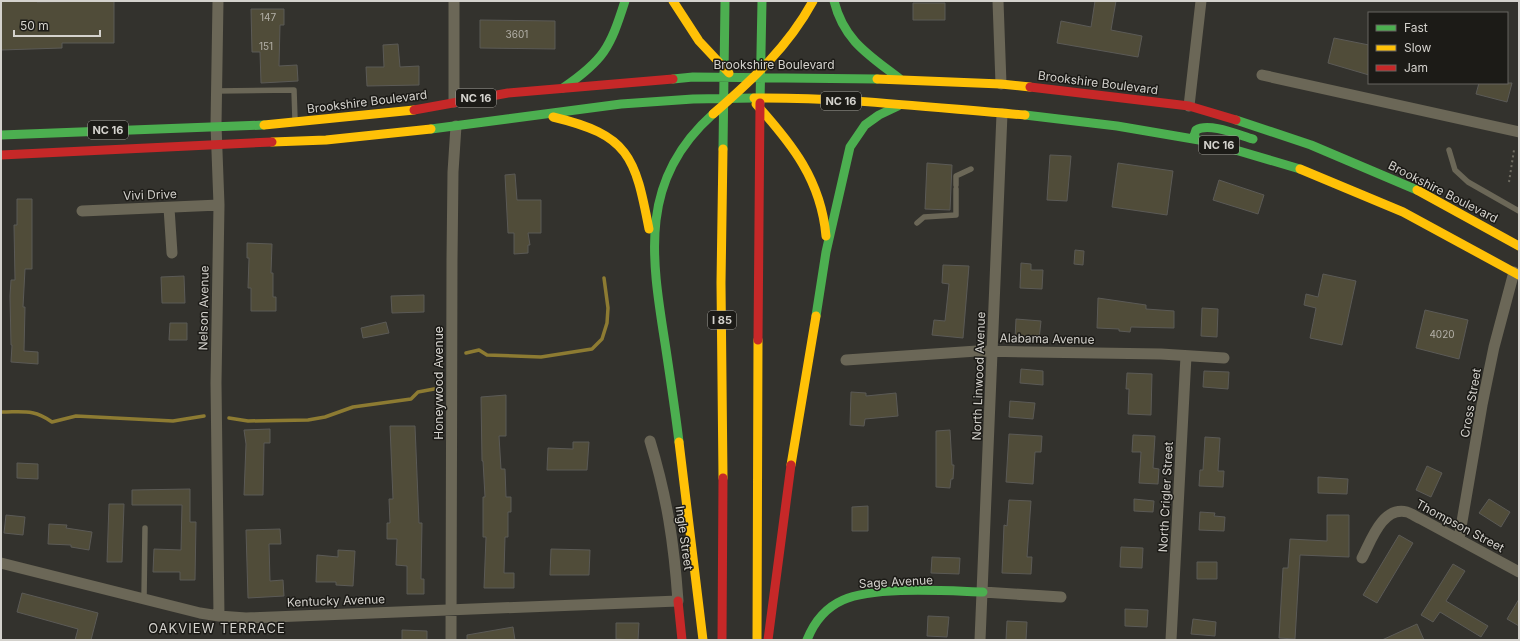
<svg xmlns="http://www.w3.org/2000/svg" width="1520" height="641" font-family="Inter,sans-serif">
  <rect width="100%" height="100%" fill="#33322d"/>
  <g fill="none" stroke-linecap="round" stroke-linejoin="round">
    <!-- stream -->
    <path stroke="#8d7b32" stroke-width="3.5" d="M466,353L479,350L487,355L541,357L592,349L602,339L607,323L608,308L604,278
      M2,412C24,412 34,409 52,422L76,416L173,421L204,416
      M229,418L248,421L308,420L325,417L353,407L411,399L418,392L434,389"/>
  </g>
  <!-- building -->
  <path fill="#504c39" stroke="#5b5a56" d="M1,1H37V2L114,1V43H62V48L1,50Z
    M1095,1H1116L1111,30L1142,36L1138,57L1057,43L1061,21L1091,27Z
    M913,3H945V20H913Z
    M251,9H284V25H280L279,66L297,65L298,81L261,83L260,52H252Z
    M480,20L555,21V49L480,48Z
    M1334,38L1369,45V75L1328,63Z
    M398,44L400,67L419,66V85L367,86L366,67H384L383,45Z
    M1479,83H1512L1507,102L1476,94Z
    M1050,155L1071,156L1067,201L1047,200Z
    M927,163L952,165L950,210L925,209Z
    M1118,163L1173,171L1167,215L1112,207Z
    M515,174L517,200H541V233H528L530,245H528V253L514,254V233H508L505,175Z
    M1219,180L1264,195L1258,214L1213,200Z
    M17,199H32V269H25L23,307H25L24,351L38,352V364L11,362L12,345H11L10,296L11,280H15L14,225H17Z
    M247,243L272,244L271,273H273V297H276V311H251V288H248L249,258H247Z
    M1075,250L1084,251L1083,265L1074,264Z
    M1021,263L1031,264V270H1043L1042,289L1020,288Z
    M943,265L969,266L963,338L932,335L934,320L945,321L949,284L942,283Z
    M1323,274L1356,281L1342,345L1310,338L1316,308L1304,305L1306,294L1318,297Z
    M184,276L185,303H162L161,277Z
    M424,295V312L392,313L391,296Z
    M1098,298L1146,305V309L1174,311V328L1131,327L1130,332L1119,331V329L1097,328Z
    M1202,308L1218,309L1217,337L1201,336Z
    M1425,310L1468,320L1459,359L1416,348Z
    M1016,319L1041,321L1039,340L1015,339Z
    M386,322L389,333L363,338L361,328Z
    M170,323H187V340H169Z
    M1021,369L1043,371V385L1020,383Z
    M1204,371L1229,372L1228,389L1203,387Z
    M1127,373L1152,374L1151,415L1128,414L1129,389H1126Z
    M851,392L866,393V396L896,393L898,416L865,419L864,426L850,425Z
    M506,395V436H499L501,469H505L506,497H511V512H508V537H505L504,573H514V588H484L486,537H483V497H485L483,461H482L481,397Z
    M1010,401L1035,403L1033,419L1009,417Z
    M390,426H415L419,523H422L421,579H424V594H407V566L396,565L397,539H387V523H390L389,499H393Z
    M270,429V443H264L263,495H244L246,444L244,430Z
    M950,430L952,465H954L953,479H951L950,488L936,487V431Z
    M1009,434L1042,436L1041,452H1035L1033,484L1006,482Z
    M1133,435L1155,436L1153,468L1159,469L1158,484L1139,483L1141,452H1132Z
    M1205,437L1220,438L1218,471H1224L1223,487L1199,486L1200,470H1203Z
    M573,442H589L587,470H547L548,448L573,449Z
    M17,463L38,464V479L17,478Z
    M1427,466L1442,473L1431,497L1416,490Z
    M1318,477L1348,479L1347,494L1318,493Z
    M190,489V522H196L195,580H180V572H153L154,549L181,550L182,505H132V490Z
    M1134,499L1154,501L1153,512L1134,511Z
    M1489,499L1510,512L1501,527L1479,513Z
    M1009,500L1031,501L1027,557H1032L1031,574L1002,573L1004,525L1007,526Z
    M109,504H124L122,562H107Z
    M868,506V531H852V507Z
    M1200,512L1215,513L1214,516L1225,517L1224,531L1199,530Z
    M6,515L25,517L23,535L4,533Z
    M1327,515H1349V557L1300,555L1295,639L1279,638L1283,568H1288L1290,539L1327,541Z
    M49,524L67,525L66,528L92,532L89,550L71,547V545L48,544Z
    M280,529L281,544H269L270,581L283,580L284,596L248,598L246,530Z
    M1399,535L1413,543L1377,603L1363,595Z
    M1121,547L1143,548L1142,568L1120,567Z
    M551,549L590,550L589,575H550Z
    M338,550L355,551L353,586L336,585V582H316L317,555L338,557Z
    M932,557L960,558L959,574L931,573Z
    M1197,562H1217V579H1197Z
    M1453,564L1465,571L1446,601L1488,626L1481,637L1440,612L1433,622L1421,615Z
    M22,593L98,613L91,640H75L78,629L17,612Z
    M1519,599V626L1507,619Z
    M1125,609L1148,610L1147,627L1125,626Z
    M928,616L949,617L947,637L927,636Z
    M1193,619L1216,622L1215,636L1191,634Z
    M1007,621L1027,622L1026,640H1006Z
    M616,623H639L638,640L616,639Z
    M1417,624L1424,640H1382Z
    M513,627L515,640H467V635Z
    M402,630L427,631V640H402Z"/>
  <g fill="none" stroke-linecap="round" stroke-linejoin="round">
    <!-- path -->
    <path stroke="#6e6b60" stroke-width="2" stroke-dasharray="2 3" stroke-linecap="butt" d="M1509,182L1514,150"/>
    <!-- lane -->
    <path stroke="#6b6757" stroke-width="5.5" d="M216,91L294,90L295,120
      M1449,150L1455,170L1468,182L1519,211
      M956,185V176L971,169
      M917,223L924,217L956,215V189
      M144,598L145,528"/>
    <!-- street -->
    <path stroke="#6b6757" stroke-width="11" d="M218,1L216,125L219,205L216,383L219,616
      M454,1V102
      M998,1L1001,84
      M1262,75L1519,132
      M1189,106L1201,1
      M169,208L172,253
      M82,211L219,205
      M846,360L977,351L1161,354L1224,358
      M1459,539L1482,405L1494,347L1514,272
      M1362,558C1371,541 1382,506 1407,512C1411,513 1416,517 1421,519L1519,572
      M1,563L200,613L219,616L246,618L678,601C674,543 667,497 650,441
      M983,592L1061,597
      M451,640L452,260L453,172L456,126
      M980,640L1002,114
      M1171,640L1186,356"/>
    <!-- fast -->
    <path stroke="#4caf50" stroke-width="9" d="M834,1C844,41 869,55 900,79
      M673,79L693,77L877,79
      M563,88C604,60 610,48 625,1
      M760,103L762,1
      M1025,115L1117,126L1205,141L1300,169
      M1236,120L1311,145L1417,190
      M431,129L621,104L693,99L754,98
      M1,135L264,125
      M1193,139L1196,130C1209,122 1239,135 1253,139
      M723,149L725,1
      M816,316L826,252L850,147L865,125L879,115L898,106
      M679,442C675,409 670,376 665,343C651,255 639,180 713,114
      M807,640C814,622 825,608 843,600C874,586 947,591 983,592"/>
    <!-- slow -->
    <path stroke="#ffc107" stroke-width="9" d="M673,1L699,41L729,73
      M877,79L1001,84L1030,87
      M754,98C844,97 935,108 1025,115
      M756,104C792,144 821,180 826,236
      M713,114C752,80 788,47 813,1
      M553,117C629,135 635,156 649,229
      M264,125L414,110
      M272,142L326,140L431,129
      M1300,169L1403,212L1519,275
      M1417,190L1519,246
      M679,442L703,640
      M791,465L816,316
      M723,478L721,283L723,149
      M757,640L758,340"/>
    <!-- jam -->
    <path stroke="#c62828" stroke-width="9" d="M1030,87L1189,106L1236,120
      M414,110L508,93L673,79
      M1,155L272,142
      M758,340L760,103
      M678,601L682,640
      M722,640L723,478
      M768,640L791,465"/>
  </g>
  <g text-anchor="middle" stroke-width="3" stroke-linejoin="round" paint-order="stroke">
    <!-- number labels -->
    <g font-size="10" fill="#b3b0a8">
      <text x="268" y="21">147</text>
      <text x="517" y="38">3601</text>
      <text x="266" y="50">151</text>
      <text x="1442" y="338">4020</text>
    </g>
    <!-- shield labels -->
    <g fill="#1c1b17" stroke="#9d9b96" stroke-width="1">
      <rect x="456" y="89" width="40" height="18" rx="3"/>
      <rect x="821" y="92" width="40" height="18" rx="3"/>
      <rect x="88" y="121" width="40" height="18" rx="3"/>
      <rect x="1199" y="136" width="40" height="18" rx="3"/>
      <rect x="708" y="311" width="28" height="18" rx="3"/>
    </g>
    <g font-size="11" font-weight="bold" fill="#d4d2cd">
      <text x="476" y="102">NC 16</text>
      <text x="841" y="105">NC 16</text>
      <text x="108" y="134">NC 16</text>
      <text x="1219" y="149">NC 16</text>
      <text x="722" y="324">I 85</text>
    </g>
    <!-- street labels -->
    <g font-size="12" fill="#d4d2cd" stroke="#1c1b17">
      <text x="774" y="69">Brookshire Boulevard</text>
      <text transform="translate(1098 83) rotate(7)" y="4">Brookshire Boulevard</text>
      <text transform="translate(367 102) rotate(-7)" y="4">Brookshire Boulevard</text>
      <text transform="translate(1443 192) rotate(27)" y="4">Brookshire Boulevard</text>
      <text transform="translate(150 195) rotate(-2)" y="4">Vivi Drive</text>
      <text transform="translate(204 308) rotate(-89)" y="4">Nelson Avenue</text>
      <text transform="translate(1047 339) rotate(1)" y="4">Alabama Avenue</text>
      <text transform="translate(979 376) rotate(-88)" y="4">North Linwood Avenue</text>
      <text transform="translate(439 383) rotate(-90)" y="4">Honeywood Avenue</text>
      <text transform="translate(1471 403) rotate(-80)" y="4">Cross Street</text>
      <text transform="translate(1166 497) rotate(-87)" y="4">North Crigler Street</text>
      <text transform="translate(1460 526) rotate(28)" y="4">Thompson Street</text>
      <text transform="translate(684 538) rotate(82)" y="4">Ingle Street</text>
      <text transform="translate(896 582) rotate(-3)" y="4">Sage Avenue</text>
      <text transform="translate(336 601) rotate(-2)" y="4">Kentucky Avenue</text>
    </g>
    <!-- neighbourhood labels -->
    <g font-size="13" letter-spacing="1" fill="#d4d2cd" stroke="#1c1b17">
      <text x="217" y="633">OAKVIEW TERRACE</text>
    </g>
  </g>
  <!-- border -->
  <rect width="1520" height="641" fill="none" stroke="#d4d2cd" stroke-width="4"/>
  <!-- legend -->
  <rect x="1368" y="12" width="140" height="72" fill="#1c1b17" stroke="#666460"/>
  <rect x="1376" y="25" width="20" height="6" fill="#4caf50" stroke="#666460"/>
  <text x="1404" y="32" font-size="12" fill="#d4d2cd">Fast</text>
  <rect x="1376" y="45" width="20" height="6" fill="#ffc107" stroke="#666460"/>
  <text x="1404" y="52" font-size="12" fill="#d4d2cd">Slow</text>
  <rect x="1376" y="65" width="20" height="6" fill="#c62828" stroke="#666460"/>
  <text x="1404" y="72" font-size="12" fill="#d4d2cd">Jam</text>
  <!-- scale -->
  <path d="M14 30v6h86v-6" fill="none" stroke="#d4d2cd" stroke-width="2"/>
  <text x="20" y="30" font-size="12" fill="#d4d2cd" stroke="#1c1b17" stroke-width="3" paint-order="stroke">50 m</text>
</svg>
